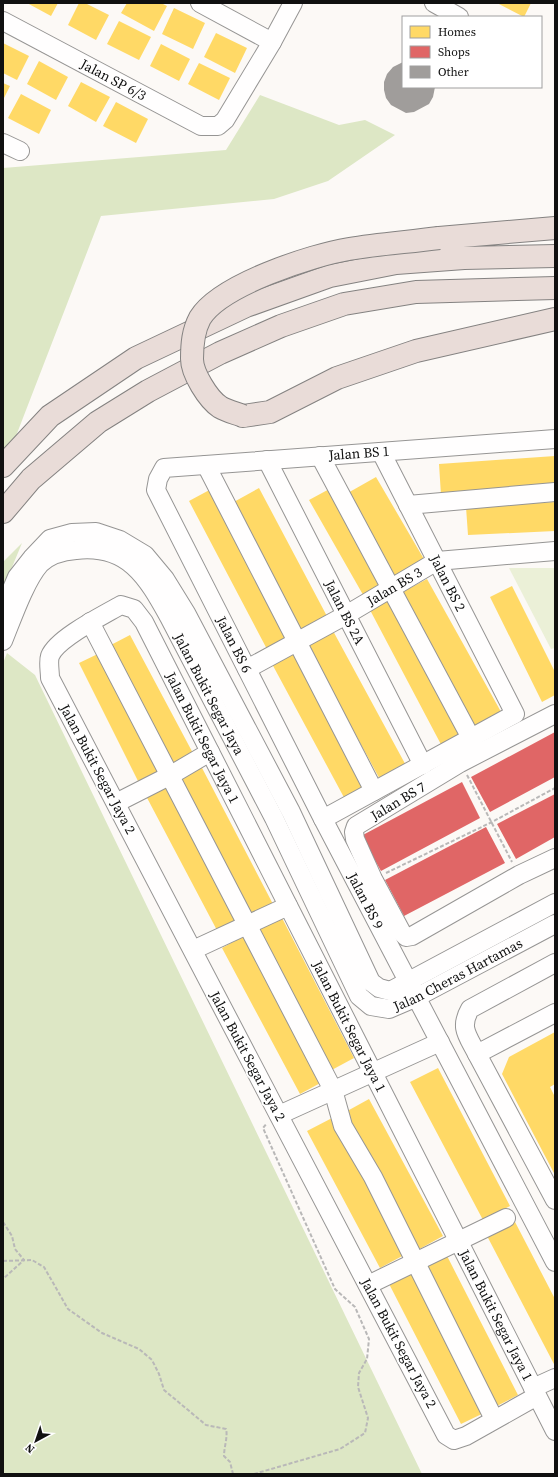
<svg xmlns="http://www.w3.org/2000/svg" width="558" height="1477" font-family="'Source Serif 4',serif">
  <rect width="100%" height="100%" fill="#fcf9f6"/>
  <!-- green -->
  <path fill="#ebf0d7" d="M509,568H555V648L551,649Z"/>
  <!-- forest -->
  <path fill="#dde7c5" d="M260,95L339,125L365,120L395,135L328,181L274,199L101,216L16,436L3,451V168L226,150Z
    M22,543L3,589V562Z
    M7,653L35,675L422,1474H3V663Z"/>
  <!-- homes -->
  <path fill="#ffd966" d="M27,3H58L51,16Z
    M79,3H85L109,15L96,40L68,25Z
    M127,3H161L167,6L154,31L121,13Z
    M497,3H531L524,17Z
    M174,8L205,23L193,49L162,34Z
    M119,21L151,37L139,60L107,44Z
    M216,33L247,48L235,73L204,57Z
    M3,43L29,56L17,80L3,73Z
    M161,44L190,59L179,81L150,66Z
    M39,61L68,77L56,100L27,84Z
    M199,63L230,78L219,100L188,84Z
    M81,82L110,97L96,122L68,106Z
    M3,83L10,86L3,100Z
    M21,94L51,110L39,134L8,118Z
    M116,102L148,119L136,143L103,126Z
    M555,456V487L441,495L439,464Z
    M376,477L428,566L398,583L346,494Z
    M215,487L295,640L269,653L189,501Z
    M333,487L389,587L366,600L309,500Z
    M259,488L329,620L302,634L232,503Z
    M555,502V531L468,535L466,507Z
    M427,579L505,719L477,735L399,594Z
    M512,586L555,672V695L542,702L490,597Z
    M394,597L469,739L445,752L370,610Z
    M332,629L409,771L383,785L306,643Z
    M130,635L195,757L172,769L107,647Z
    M296,649L371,790L347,803L271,662Z
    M104,651L165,773L140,785L79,663Z
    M201,766L275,908L251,920L176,778Z
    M169,782L244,924L220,936L145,794Z
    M281,916L354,1058L328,1072L255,929Z
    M247,934L326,1080L300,1094L222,948Z
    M555,1032V1084L550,1087L555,1097V1175L502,1074L509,1057Z
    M438,1068L510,1206L483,1220L410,1082Z
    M369,1099L443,1236L414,1252L340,1115Z
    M334,1117L406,1254L380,1268L307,1131Z
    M514,1220L555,1299V1366L486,1234Z
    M444,1250L518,1395L493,1408L419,1262Z
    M412,1265L488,1411L461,1424L386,1278Z"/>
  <!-- shops -->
  <path fill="#e06666" d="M555,732V777L490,812L471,777Z
    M462,782L480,818L381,871L361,836Z
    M555,794V837L516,859L497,824Z
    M486,827L505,863L404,916L385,880Z"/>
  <!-- building -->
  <path fill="#a09d9b" d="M403,62V87H435L433,97L429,104L414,112L406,113L391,105L386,98L384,90V82L387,74L393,67Z"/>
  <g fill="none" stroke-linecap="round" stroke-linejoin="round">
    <!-- minor casing -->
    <g stroke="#969594" stroke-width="20">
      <g id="minor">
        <path d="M200,3L272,42"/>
        <path d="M434,3L459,17"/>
        <path id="s1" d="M3,21L201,126H218L225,120L272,42L293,3"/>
        <path d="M3,143L20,151"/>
        <path id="s2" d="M555,439L164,468L158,479L156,490L323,819L555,1262"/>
        <path d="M320,456L471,738"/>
        <path id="s3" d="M267,460L423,765"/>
        <path d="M206,465L374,791"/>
        <path d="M408,505L555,492"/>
        <path d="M3,610L17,577L32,558L50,539L72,533L96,532L120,540L145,555L165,579L186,613L291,812L371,982L379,988L390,991L409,981L555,903"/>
        <path d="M90,622L333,1090L343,1126L373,1177L494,1419"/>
        <path id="s4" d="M3,641C12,619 25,581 40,564C50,554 63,551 76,550C128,544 147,577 169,617L274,818L359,996L371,1006L389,1009L417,997L555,924"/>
        <path id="s5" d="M247,669L346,615L437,561L555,551"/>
        <path d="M555,714L460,763L356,826L354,832L355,839L373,879L402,933L406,937L412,936L519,875L555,858"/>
        <path d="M116,803L171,775L210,752"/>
        <path d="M323,819L515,714L381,452"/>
        <path d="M193,950L288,906"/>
        <path d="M555,963L470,1009C459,1028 468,1036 477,1054L555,1013"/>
        <path d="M477,1054L555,1200"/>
        <path d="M279,1115L440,1042"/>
        <path d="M368,1285L506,1218"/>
        <path d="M533,1388L555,1378"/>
        <path id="s6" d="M537,1396L466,1436L454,1440L446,1435L50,678C50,671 48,662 50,656C57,638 104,615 121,605L134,609L144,622C281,892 418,1161 555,1431"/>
      </g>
    </g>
    <!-- highway casing -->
    <g stroke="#848281" stroke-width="24">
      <path id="highway" d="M439,238L555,228
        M243,416L270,412L337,378L416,351L555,319
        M3,466L50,416L136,358L246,306L330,276L396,263L464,258L555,256
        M3,512L31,479L98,422L148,391L220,353L281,326L344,304L416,292L555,288"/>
    </g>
    <!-- path -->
    <path stroke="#b9b8b8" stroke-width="2" stroke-dasharray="4 2" stroke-linecap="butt" d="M467,775L512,862
      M386,873L492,822L555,788
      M3,1222L12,1236L15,1249L24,1260L3,1279
      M3,1261L32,1260L44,1267L68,1309L102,1333L139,1349L152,1360L159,1374L164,1390L206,1425L226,1429C228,1437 224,1447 224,1456L230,1462L233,1474
      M254,1474L340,1449L365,1433L368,1418L358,1387L359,1373L367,1359L369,1339L355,1307L335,1289L263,1128L267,1123"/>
    <!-- minor -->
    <use href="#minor" stroke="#fffefe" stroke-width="18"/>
    <!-- highway -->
    <use href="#highway" stroke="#e9dcd8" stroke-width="22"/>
    <!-- highway-bridge casing -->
    <g stroke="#848281" stroke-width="24" stroke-linecap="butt">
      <path id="highway-bridge" d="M243,416C235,413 227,411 220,407C208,399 192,373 192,359C192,344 193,331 200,318C220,285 312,255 349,249C378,244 409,242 439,238"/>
    </g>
    <!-- highway-bridge -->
    <use href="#highway-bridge" stroke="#e9dcd8" stroke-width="22"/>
  </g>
  <g text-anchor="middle" stroke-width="4" stroke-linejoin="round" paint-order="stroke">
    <!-- street labels -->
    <g font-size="14" fill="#101010" stroke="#fff">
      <text dy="5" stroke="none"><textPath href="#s1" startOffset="125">Jalan SP 6/3</textPath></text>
      <text transform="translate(359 453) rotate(-4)" y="5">Jalan BS 1</text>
      <text transform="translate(448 583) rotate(63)" y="5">Jalan BS 2</text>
      <text dy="5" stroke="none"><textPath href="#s5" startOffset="169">Jalan BS 3</textPath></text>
      <text dy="5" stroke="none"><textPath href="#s3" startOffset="171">Jalan BS 2A</textPath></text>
      <text dy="5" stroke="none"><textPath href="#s2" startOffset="589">Jalan BS 6</textPath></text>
      <text dy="5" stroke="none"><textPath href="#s4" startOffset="336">Jalan Bukit Segar Jaya</textPath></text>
      <text dy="5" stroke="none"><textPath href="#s6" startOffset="1228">Jalan Bukit Segar Jaya 1</textPath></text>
      <text transform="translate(98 769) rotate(62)" y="5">Jalan Bukit Segar Jaya 2</text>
      <text transform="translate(398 801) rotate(-31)" y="5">Jalan BS 7</text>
      <text dy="5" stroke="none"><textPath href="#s2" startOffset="877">Jalan BS 9</textPath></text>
      <text dy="5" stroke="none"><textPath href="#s4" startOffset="784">Jalan Cheras Hartamas</textPath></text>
      <text dy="5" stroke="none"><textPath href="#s6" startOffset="1552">Jalan Bukit Segar Jaya 1</textPath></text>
      <text transform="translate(248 1056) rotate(62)" y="5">Jalan Bukit Segar Jaya 2</text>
      <text dy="5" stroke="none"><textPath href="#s6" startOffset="1876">Jalan Bukit Segar Jaya 1</textPath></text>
      <text transform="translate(399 1343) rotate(62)" y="5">Jalan Bukit Segar Jaya 2</text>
    </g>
  </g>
  <!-- border -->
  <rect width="558" height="1477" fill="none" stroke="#101010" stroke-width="8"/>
  <!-- legend -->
  <rect x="402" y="16" width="140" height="72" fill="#ffffff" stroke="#9f9f9f"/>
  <rect x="410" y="26" width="20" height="12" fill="#ffd966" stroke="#9f9f9f"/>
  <text x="438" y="36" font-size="12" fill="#101010">Homes</text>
  <rect x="410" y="46" width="20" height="12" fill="#e06666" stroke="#9f9f9f"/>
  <text x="438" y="56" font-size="12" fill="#101010">Shops</text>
  <rect x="410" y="66" width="20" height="12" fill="#a09d9b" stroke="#9f9f9f"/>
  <text x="438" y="76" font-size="12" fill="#101010">Other</text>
  <!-- north arrow -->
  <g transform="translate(36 1441) rotate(220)" stroke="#ffffff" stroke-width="3" paint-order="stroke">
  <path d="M0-3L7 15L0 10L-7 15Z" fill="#101010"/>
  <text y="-6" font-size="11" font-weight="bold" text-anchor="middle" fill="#101010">N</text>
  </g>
</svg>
